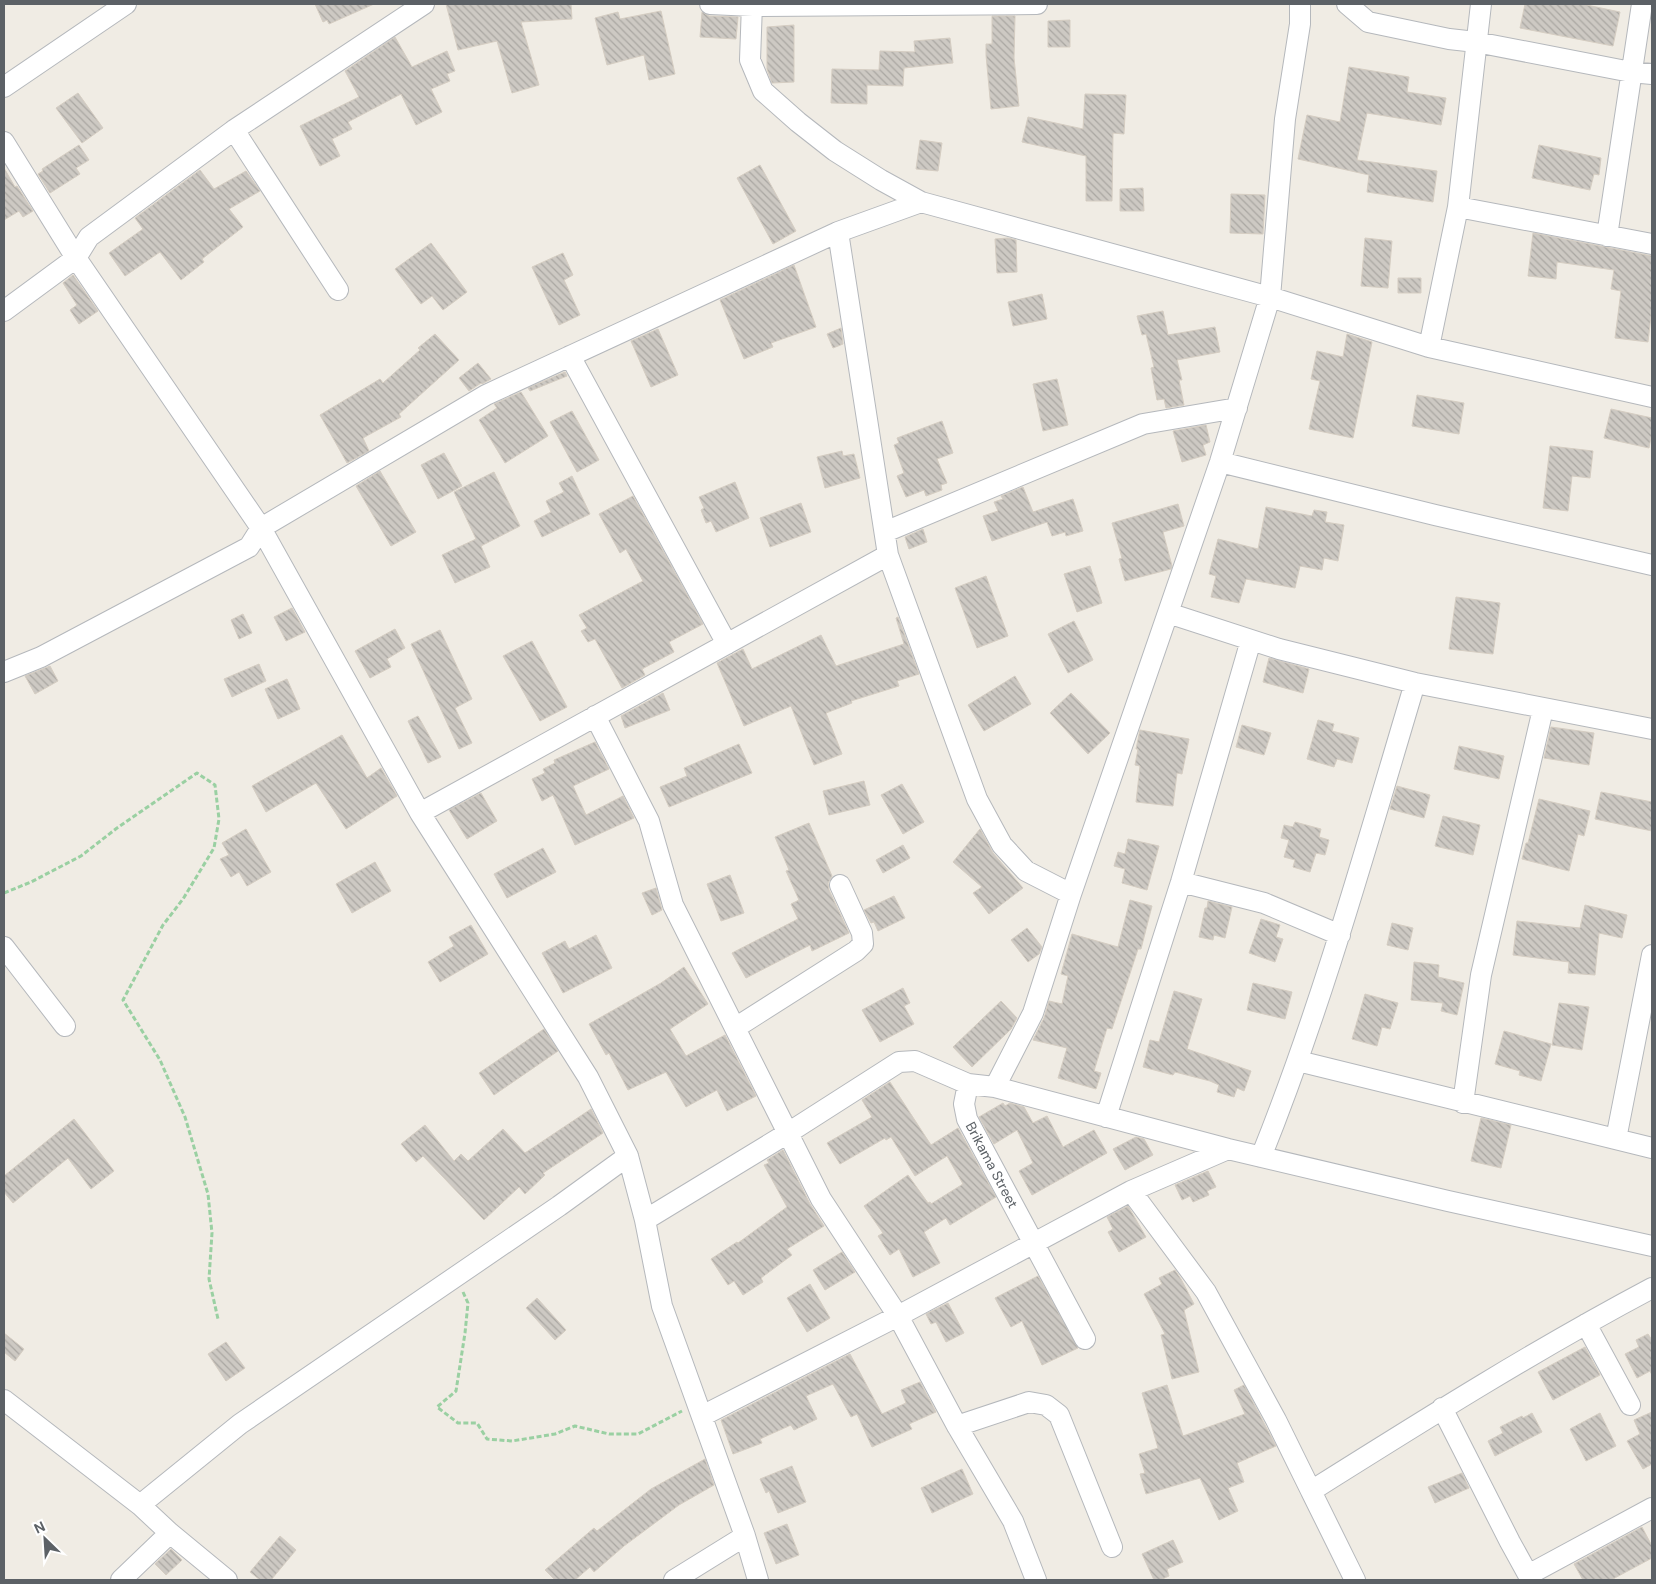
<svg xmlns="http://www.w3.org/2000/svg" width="1656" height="1584" font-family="'DM Sans',sans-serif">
  <defs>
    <pattern id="building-back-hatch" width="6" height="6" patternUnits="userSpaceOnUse" patternTransform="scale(1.25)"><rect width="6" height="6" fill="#cdc9c3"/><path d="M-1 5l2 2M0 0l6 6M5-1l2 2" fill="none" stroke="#aaa7a2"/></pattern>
  </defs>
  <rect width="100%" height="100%" fill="#f0ece4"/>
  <!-- building -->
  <path fill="url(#building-back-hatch)" stroke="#d5cdc2" d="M315,4H374L329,24L327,20L323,22Z
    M446,4H571L572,19L521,22L539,85L512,93L497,41L458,50Z
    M1525,4H1582L1620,12L1613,46L1520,28Z
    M661,11L675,74L649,80L644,55L607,65L595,18L618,12L620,19Z
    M702,12L709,16L738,17L736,39L700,37Z
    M992,16H1015L1014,58L1019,106L991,109L986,55V44H992Z
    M1070,20V47H1048V21Z
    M794,25V82L772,83L767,69V27Z
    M395,37L412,67L447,51L455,71L447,74L450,81L431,89L442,112L416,125L401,94L348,122L352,129L332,139L340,156L320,166L300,126L359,97L345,71Z
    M950,38L953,63L904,68L903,86L867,85V104L831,103L832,69L879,70L880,51L915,52L914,41Z
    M1349,67L1409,77L1407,92L1446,98L1441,125L1367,113L1357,160L1437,171L1433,202L1367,192L1369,175L1298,159L1307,115L1340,122Z
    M78,93L103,128L82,143L56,108Z
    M1085,94L1126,95L1124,134L1113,133L1112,201H1086V156L1022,142L1028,117L1083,129Z
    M920,140L942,143L938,171L916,169Z
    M79,145L89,160L76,168L80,174L50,193L38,174L43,171L42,169Z
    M1539,145L1601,158L1599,175L1594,174L1590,190L1532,178Z
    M760,165L796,231L773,244L737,178Z
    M4,168L15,187L17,186L33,211L23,217L19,211L4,220Z
    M200,170L214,189L246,171L260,191L229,209L243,227L202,259L204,262L181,280L160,252L125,276L109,253L143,229L135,218Z
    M1143,188L1144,211H1120V189Z
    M1231,194L1265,195L1263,234L1230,233Z
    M1533,233L1652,256V307L1648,342L1615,338L1621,291L1611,289L1614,270L1557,262L1556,279L1528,276Z
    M1008,238L1016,240L1017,272L997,273L995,239Z
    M1365,238L1392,241L1388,288L1361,286Z
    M431,243L467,292L443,310L432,296L421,304L395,269Z
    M563,253L573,275L564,280L580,315L559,325L532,267Z
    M794,265L816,327L771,343L773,347L744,359L720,300Z
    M73,275L98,311L79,324L70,310L77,305L63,283Z
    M1398,278H1421V293H1398Z
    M1042,294L1047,319L1013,326L1008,302Z
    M1163,311L1168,335L1215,327L1220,352L1177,360L1182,380H1179L1184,405L1166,408L1164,399L1157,400L1151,368L1154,367L1146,334L1142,335L1137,316Z
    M841,328L843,344L833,348L827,334Z
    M658,329L678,375L651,387L631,341Z
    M435,334L459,360L399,414L401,417L363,438L369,451L347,463L320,415L380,379L383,383L420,350L418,348Z
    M1347,334L1372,342L1353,438L1309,429L1320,381L1311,379L1317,351L1343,357Z
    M478,363L491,379L482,384L481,383L469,391L459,378Z
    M565,372L567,376L530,391L528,388Z
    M1057,379L1068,425L1043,431L1033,384Z
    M521,392L548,436L505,463L479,420L497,408L494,404Z
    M1417,395L1464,403L1459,434L1412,426Z
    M1611,409L1652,418V432L1649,448L1604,438Z
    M572,411L599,460L577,472L550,422Z
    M942,421L953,453L937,459L947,483L941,485L942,490L926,496L924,490L906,497L897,476L904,473L894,445L899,443L897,438Z
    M1206,425L1210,442L1203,445L1206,455L1182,462L1173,431Z
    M1550,446L1593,451L1590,478L1572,476L1568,511L1543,508Z
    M842,451L843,456L854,454L860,478L825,488L817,457Z
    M444,453L462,486L438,499L421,465Z
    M380,471L416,532L391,546L356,486Z
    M494,472L520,526L481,546L490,567L455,583L442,555L476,539L454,492Z
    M572,476L590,514L542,537L534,521L551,512L546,501L564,492L559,483Z
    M735,482L749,518L716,532L711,521L706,523L701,510L704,508L699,497Z
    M1023,487L1033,512L1073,499L1083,531L1066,536L1065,532L1052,536L1047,522L992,541L983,516L998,511L994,502L1003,499L1001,496Z
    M633,496L703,624L669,642L674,652L642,669L645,675L622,688L595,639L588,642L581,631L587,628L579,615L643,581L626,549L620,553L599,514Z
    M801,503L811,532L770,547L760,518Z
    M1178,504L1184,526L1163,532L1172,566L1171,569L1125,581L1119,559L1122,558L1112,523Z
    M1266,507L1312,516L1314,510L1327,512L1325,522L1344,525L1338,561L1324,558L1322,570L1300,566L1295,588L1246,579L1239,603L1211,597L1216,576L1209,574L1218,539L1258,549Z
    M923,529L927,542L909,549L905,537Z
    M1090,566L1102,603L1077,612L1064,574Z
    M986,576L1008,636L977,648L955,588Z
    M1456,597L1500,603L1493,654L1449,649Z
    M292,608L305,632L286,641L274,617Z
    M243,614L252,633L239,639L231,620Z
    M898,617L919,674L897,681L899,686L851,701L852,703L826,713L842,754L814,765L791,706L744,726L717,663L743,649L752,669L821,635L836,666L904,644L896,618Z
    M1074,621L1093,660L1068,673L1048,634Z
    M395,629L405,648L387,659L391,667L370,678L355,651Z
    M440,630L472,699L455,708L472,743L459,749L411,644Z
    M532,641L567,707L540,721L503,656Z
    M1269,658L1309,669L1303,693L1263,682Z
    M259,664L266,681L232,697L224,679Z
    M50,666L58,681L35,694L25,676Z
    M1015,676L1031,704L984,731L968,705Z
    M287,679L300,709L278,719L265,689Z
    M663,693L670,710L625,728L621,716Z
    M1071,693L1110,733L1088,754L1050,713Z
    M418,716L441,757L428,763L408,721Z
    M1318,720L1334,724L1332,731L1359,738L1352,763L1337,759L1334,767L1307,759Z
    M1242,725L1271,733L1264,755L1236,747Z
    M1551,727L1594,733L1589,765L1544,758Z
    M1140,730L1189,739L1182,774L1177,773L1173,806L1136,802L1140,766L1135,765L1138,749H1136Z
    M342,735L367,778L381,768L397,796L346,829L316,783L266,812L252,786Z
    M595,742L609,769L573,786L586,815L623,796L634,818L575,845L553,795L542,801L532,779L545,773L543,769L555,763L554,760Z
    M739,744L752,773L669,807L660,787L687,776L684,768Z
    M1459,746L1504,756L1499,779L1454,769Z
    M864,781L870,805L829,815L823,791Z
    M902,784L924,822L903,834L881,795Z
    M1397,786L1430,795L1424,818L1390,809Z
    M1601,792L1652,802V831L1595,819Z
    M481,793L497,821L467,839L449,810Z
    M1539,799L1590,811L1584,836L1578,834L1569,871L1522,859L1526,843H1528Z
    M1443,816L1480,825L1473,855L1435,846Z
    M1295,822L1321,829L1319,837L1329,840L1325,855L1316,853L1310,872L1293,867L1295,860L1284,857L1289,840L1281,838L1284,825L1293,827Z
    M809,823L832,876L828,883L829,890L849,933L812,951L810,945L746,978L732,953L798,919L791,904L799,900L786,871L789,870L775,837Z
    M246,829L271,872L247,886L239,872L231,877L220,859L229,855L222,843Z
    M980,829L993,853L1023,888L989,914L973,893L982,887L953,862Z
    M1128,839L1159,846L1147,890L1122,883L1125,869L1114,866L1118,852L1125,854Z
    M903,845L910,858L883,873L876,860Z
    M543,848L556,872L507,898L494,874Z
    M375,862L391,891L352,913L336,884Z
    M730,875L744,913L721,921L707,884Z
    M656,888L662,910L652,915L642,893Z
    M894,896L905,918L878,931L874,922L871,923L864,910Z
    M1130,900L1152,906L1141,949H1138L1112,1029L1107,1028L1094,1071L1101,1073L1096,1089L1058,1078L1067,1048L1033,1040L1044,1018L1049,1001L1062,1004L1068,976L1061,974L1072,934L1118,947Z
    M1208,901L1232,907L1225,938L1214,935L1213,940L1199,937L1205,908H1207Z
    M1585,905L1627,915L1622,938L1599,933L1595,975L1568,973L1569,962L1513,955L1517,921L1580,928Z
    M1261,919L1280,925L1276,937L1283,939L1275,962L1249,953Z
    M1392,923L1413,928L1408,950L1387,945Z
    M471,925L488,954L440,982L428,962L454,946L449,937Z
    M1027,928L1042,947L1039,954L1028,962L1011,940Z
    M596,935L612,968L563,993L542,953L565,941L569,949Z
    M1414,962L1439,965L1438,977L1464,983L1457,1015L1441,1011L1443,1003L1411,1000Z
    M684,967L708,1004L670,1029L686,1056L725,1035L756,1096L727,1111L717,1090L686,1107L666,1072L628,1090L609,1053L606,1055L589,1024L661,983Z
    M1253,983L1292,992L1285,1019L1247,1010Z
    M903,988L910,1003L904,1006L914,1024L880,1042L862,1010Z
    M1174,991L1202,999L1187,1049L1251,1071L1244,1091L1237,1088L1234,1097L1217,1092L1219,1085L1210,1081L1175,1072L1173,1075L1143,1067L1150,1040L1159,1042Z
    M1365,994L1398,1003L1390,1029L1382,1027L1377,1046L1352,1039Z
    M1001,1001L1017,1018L1011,1029L972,1067L953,1047Z
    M1559,1003L1589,1007L1582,1050L1552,1045Z
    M544,1029L558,1051L494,1095L479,1073Z
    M1504,1031L1551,1044L1541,1081L1519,1075L1520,1071L1495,1064Z
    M890,1082L931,1145L958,1128L996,1197L950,1225L946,1218L924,1232L940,1263L913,1277L899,1249L890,1255L878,1236L883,1233L864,1206L908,1175L928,1203L930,1202L931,1204L963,1184L947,1156L915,1176L891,1137L886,1140L885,1138L840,1164L827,1143L872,1117L862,1100Z
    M1003,1103L1005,1106L1010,1103L1024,1107L1033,1123L1047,1116L1063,1147L1094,1130L1107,1153L1032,1195L1019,1171L1033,1163L1017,1130L994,1144L979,1117Z
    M591,1109L603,1133L543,1173L545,1175L525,1194L519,1187L484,1220L423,1156L416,1162L401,1144L425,1125L454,1161L461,1154L468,1161L503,1129L525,1153Z
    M1481,1118L1511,1125L1501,1168L1471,1161Z
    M74,1119L114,1171L91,1189L68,1158L13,1203L4,1192V1176Z
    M1136,1137L1144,1139L1153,1155L1125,1170L1113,1149Z
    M783,1150L810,1204L824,1226L787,1249L792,1255L761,1278L763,1282L743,1295L734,1281L728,1285L711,1259L737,1242L738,1243L787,1207L764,1165L769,1163L767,1160Z
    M1208,1171L1216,1187L1207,1191L1209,1195L1193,1202L1190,1196L1182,1200L1175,1185Z
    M1128,1206L1146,1237L1119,1252L1108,1232L1113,1229L1107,1217Z
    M842,1252L855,1272L825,1290L813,1270Z
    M1175,1270L1181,1279L1194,1304L1184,1310L1199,1372L1172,1379L1161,1335L1165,1334L1144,1294L1162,1284L1159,1278Z
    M1038,1276L1078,1348L1042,1365L1022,1321L1011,1327L995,1298Z
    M810,1284L830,1318L807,1332L787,1298Z
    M537,1298L566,1330L555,1340L526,1308Z
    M948,1303L964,1333L946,1342L936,1322L931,1324L926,1314Z
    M4,1333L24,1349L15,1361L4,1352Z
    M1648,1334L1652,1340V1375L1650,1371L1637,1378L1625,1354L1639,1347L1636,1340Z
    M226,1342L245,1368L226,1381L208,1354Z
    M1585,1347L1600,1375L1553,1400L1538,1372Z
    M850,1354L882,1414L906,1403L901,1390L920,1382L936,1412L909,1424L912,1429L872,1447L857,1414L851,1417L833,1384L806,1396L817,1419L794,1430L791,1425L760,1439L762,1443L733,1454L721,1420Z
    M1167,1385L1183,1436L1245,1414L1234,1390L1244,1385L1276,1446L1237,1463L1244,1482L1228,1488L1238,1511L1219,1520L1200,1478L1146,1494L1140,1474L1145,1473L1139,1454L1158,1448L1142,1393Z
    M1652,1412V1464L1643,1469L1627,1441L1640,1434L1634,1420Z
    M1532,1413L1542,1432L1495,1456L1488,1441L1503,1433L1500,1427L1522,1416L1523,1418Z
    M1600,1413L1616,1446L1586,1461L1570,1429Z
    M705,1459L714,1485L679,1505L624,1546L594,1572L590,1567L575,1580H555L545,1570L594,1528L597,1531L651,1489Z
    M792,1466L806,1502L778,1513L769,1491L766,1493L760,1479Z
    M962,1469L973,1494L932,1513L921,1488Z
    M1462,1473L1469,1488L1435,1503L1428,1487Z
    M787,1524L799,1555L776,1564L764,1533Z
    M1642,1527L1652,1546V1558L1611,1580H1583L1574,1564Z
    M280,1536L296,1550L271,1580H260L250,1572Z
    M1173,1540L1183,1562L1167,1569L1169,1576L1160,1580H1154L1142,1554Z
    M171,1549L182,1560L166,1575L155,1564Z"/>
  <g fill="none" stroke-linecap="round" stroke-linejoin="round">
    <!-- minor casing -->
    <g stroke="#b5b8bc" stroke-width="22">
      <path id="minor" d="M710,4L753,6L1037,4
        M752,4L750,60L763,91L798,122L835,151L881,180L921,202L1270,297L1429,347L1458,207L1481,4
        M1300,4V24L1285,119L1270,297L1220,462L1071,894L1033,1013L995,1087L1228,1149L1448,1201L1652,1246
        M1347,4L1368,22L1449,39L1476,42L1631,72L1652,74
        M4,87L126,4
        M234,130L338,290
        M4,142L76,258L261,528L249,547L41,657L4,672
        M1458,207L1652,244
        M838,232L888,555L977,799L1002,845L1026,871L1071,894
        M1607,236L1642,4
        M4,311L76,258L89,237L234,130L424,4
        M1429,347L1652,397
        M570,356L727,644
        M1220,462L1435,515L1652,565
        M885,532L1143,424L1237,408
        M1168,613L1279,649L1415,683L1652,729
        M595,716L649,821L673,905L821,1199L898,1316L957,1426L1013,1521L1036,1580
        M420,813L888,555
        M1181,882L1264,903L1340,935
        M4,947L65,1026
        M735,1028L856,951L863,944L862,933L840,885
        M1298,1061L1652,1148
        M968,1084L964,1104L967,1119L1085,1339
        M1463,1103L1481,975L1543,709
        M1106,1117L1181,882L1251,640
        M1616,1139L1652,955
        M1261,1157C1323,1003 1367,843 1415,683
        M1131,1191L1206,1292L1276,1420L1311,1491C1424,1420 1535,1350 1652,1288
        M645,1220L788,1133L899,1062L915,1061L968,1084L995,1087
        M1586,1324L1630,1405
        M4,1400L140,1505L170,1533L227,1580
        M1442,1408L1510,1542L1531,1580
        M702,1416L898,1316L1131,1191L1228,1149
        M957,1426L1029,1402L1046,1405L1059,1415L1112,1547
        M1311,1491L1355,1580
        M140,1505L240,1424L559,1206L628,1156
        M1528,1575L1652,1508
        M121,1580L170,1533
        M674,1580L745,1536
        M758,1580L745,1536L662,1306L645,1220L628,1156L588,1077L420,813L261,528L486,395L838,232L921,202"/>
    </g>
    <!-- path -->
    <path stroke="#9ad0a2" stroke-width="3" stroke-dasharray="5 2.5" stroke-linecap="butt" d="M4,893L31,882L81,856L117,828L197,773L215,785L219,819L214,848L183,899L163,925L123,1000L160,1060L185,1117L208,1194L212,1233L209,1279L218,1319
      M463,1292L468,1303L465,1333L456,1391L437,1407L458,1423H477L487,1439L512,1441L555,1434L575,1426L609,1434H638L682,1411"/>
    <!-- minor -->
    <use href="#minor" stroke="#fff" stroke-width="20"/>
  </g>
  <g text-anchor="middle" stroke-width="5" stroke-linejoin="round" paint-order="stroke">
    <!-- street labels -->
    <g font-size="14" fill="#5c6166" stroke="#fff">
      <text transform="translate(992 1165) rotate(62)" y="5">Brikama Street</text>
    </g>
  </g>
  <!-- border -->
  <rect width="1656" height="1584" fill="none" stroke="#5c6166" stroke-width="10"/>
  <!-- north arrow -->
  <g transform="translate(45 1539) rotate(335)" stroke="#ffffff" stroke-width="4" paint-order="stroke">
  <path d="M0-4L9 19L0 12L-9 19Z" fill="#5c6166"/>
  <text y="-8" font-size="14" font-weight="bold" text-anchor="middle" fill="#5c6166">N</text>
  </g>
</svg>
